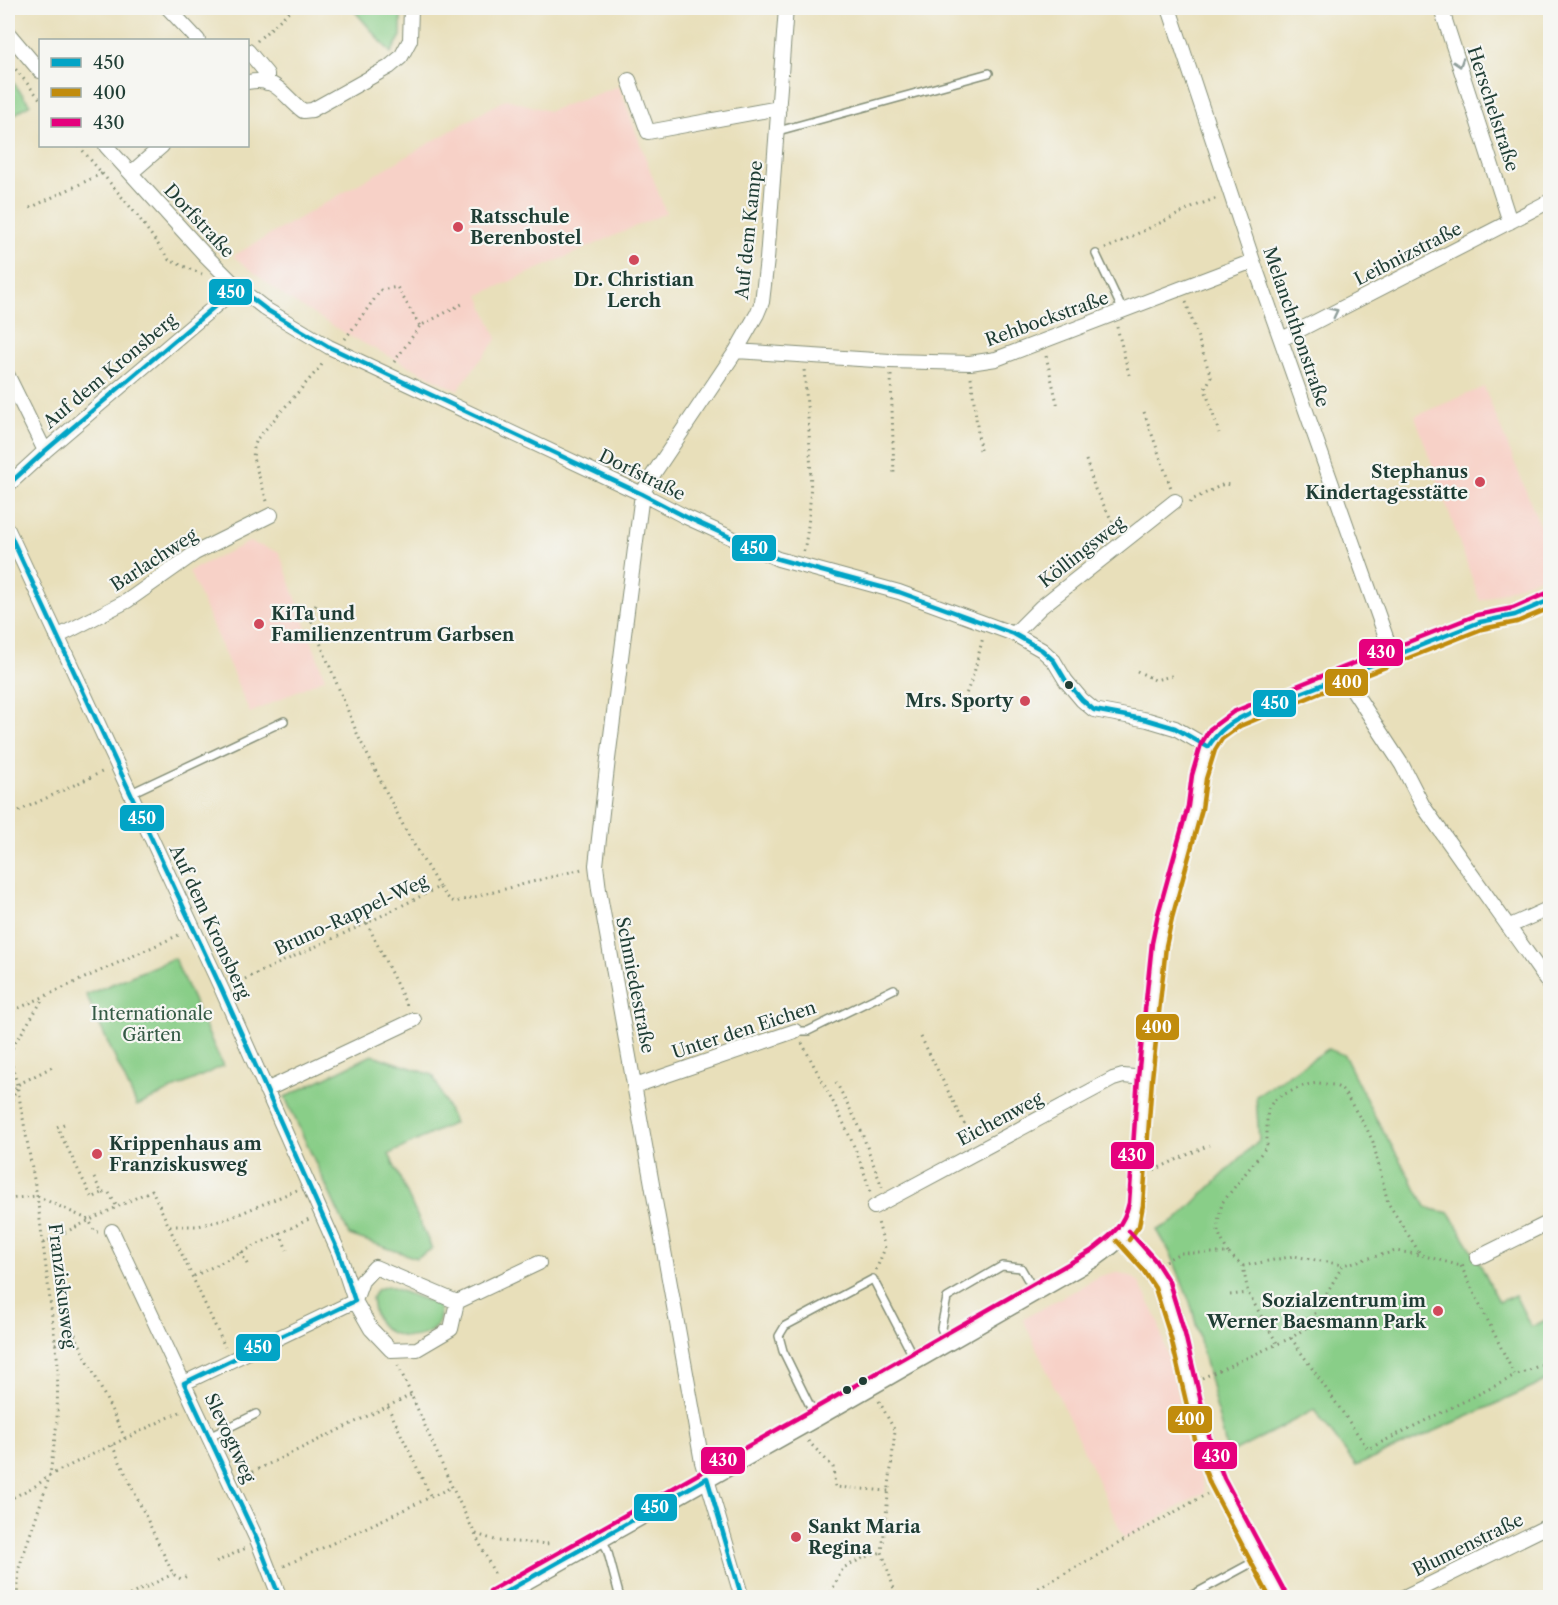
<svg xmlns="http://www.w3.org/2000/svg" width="1558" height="1605" font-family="'Libre Caslon Text',serif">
  <rect width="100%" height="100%" fill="#f6f6f2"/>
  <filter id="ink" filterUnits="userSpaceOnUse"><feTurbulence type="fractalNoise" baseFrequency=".0167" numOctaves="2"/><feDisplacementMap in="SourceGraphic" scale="12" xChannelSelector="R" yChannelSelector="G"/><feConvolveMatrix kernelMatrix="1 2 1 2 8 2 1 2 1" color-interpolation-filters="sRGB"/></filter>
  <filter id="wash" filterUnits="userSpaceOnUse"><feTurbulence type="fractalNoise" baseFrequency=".008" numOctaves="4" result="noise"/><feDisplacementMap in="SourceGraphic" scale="24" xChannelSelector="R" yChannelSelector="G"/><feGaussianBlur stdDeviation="1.35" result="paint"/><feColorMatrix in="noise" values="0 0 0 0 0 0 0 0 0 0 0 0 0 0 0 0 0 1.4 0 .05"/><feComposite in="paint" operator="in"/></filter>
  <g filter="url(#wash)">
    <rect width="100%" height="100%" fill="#e8dfba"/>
    <!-- built -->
    <path fill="#f7d1c7" d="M619,86L666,213L479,295L497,339L457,390L353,338L285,297L233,256L506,99L549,111Z
      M1484,387L1550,550V573L1480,601L1415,416Z
      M249,542L279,552L325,678L250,713L189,571Z
      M1116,1272L1130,1276L1138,1281L1157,1318L1205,1492L1124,1538L1023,1319L1100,1276Z"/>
    <!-- green -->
    <path fill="#89ce88" stroke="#54865e" stroke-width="1.5" d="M352,8H401V36L391,53Z
      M8,76L30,104L8,119Z
      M174,958L223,1066L137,1106L86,995Z
      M1328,1049L1344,1055L1372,1111L1427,1208L1449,1213L1477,1258L1499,1302L1515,1295L1531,1327L1550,1318V1377L1534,1387L1356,1466L1314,1410L1228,1455L1192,1308L1171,1254L1157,1230L1175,1221L1259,1140L1256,1096Z
      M372,1055L433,1075L454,1123L389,1154L432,1249L416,1258L349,1235L285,1097Z
      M387,1286L433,1303L439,1307C447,1340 398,1345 381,1325C374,1317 373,1307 372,1298L376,1290Z"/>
  </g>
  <g filter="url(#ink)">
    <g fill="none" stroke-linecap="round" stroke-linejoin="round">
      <!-- service casing -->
      <g stroke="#848e77" stroke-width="10">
        <path id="service" d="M778,131L989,73
          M1096,254L1123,311
          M131,793L284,721
          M795,1031H808L894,989
          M946,1340L941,1328L947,1298L1002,1266L1021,1268L1035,1292
          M815,1416L783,1351L779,1336L785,1326L873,1279L914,1358
          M209,1437L256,1414
          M602,1540L607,1549L620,1598
          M1187,1598L1259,1559"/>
      </g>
      <!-- minor casing -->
      <g stroke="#848e77" stroke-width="16">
        <path id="minor" d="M168,8L198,40
          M1169,8L1253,261L1393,657
          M1441,8L1510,222
          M8,33L40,71
          M248,51L267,74V83
          M629,80L648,132L779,108
          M248,82C277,76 283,96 303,111L312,110L389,67L401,57L410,40L411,8
          M106,146L205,255L236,286L267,310L329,347L642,494L686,517L778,559L899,592L1014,634L1042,650L1054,661L1066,681L1082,700L1094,710L1148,720L1175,728L1208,747
          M131,173L162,146
          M1282,339L1550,201
          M736,351L890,361L970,363L996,359L1253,261
          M8,376L45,451
          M8,485L45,451L227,296L236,286
          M8,530L222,990L339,1253L355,1301L371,1329L391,1350L417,1349L451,1329L457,1302L375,1267L362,1281L355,1301L184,1383
          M1014,634L1041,607L1175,501
          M57,637L127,601L195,553L271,515
          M1347,675L1353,690L1402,765L1423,806L1550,985
          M1510,926L1550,908
          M635,1086L795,1031
          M266,1090L414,1020
          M874,1207L1113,1079L1123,1076L1145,1078
          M112,1231L258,1542L280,1598
          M1123,1236L1149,1265L1162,1285L1178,1336L1204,1446L1217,1481L1279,1598
          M1477,1258L1550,1222
          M457,1302L539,1263
          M742,1598L702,1462L599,890L596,865L608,759L642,494L652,476L736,351L757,314L762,302L767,259L786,8
          M1402,1598L1550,1525"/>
      </g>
      <!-- tertiary casing -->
      <g stroke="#848e77" stroke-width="21">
        <path id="tertiary" d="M494,1598L816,1417L1095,1257C1116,1241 1132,1233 1136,1204L1145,1078L1159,945L1165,916L1195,807L1199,777L1208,747L1216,734L1236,719L1317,686L1480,622L1515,615L1550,600"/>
      </g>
      <!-- path -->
      <path stroke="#848e77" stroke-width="3" stroke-dasharray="1.5 4.5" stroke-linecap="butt" d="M257,41L293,8
        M8,60L40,99
        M79,146L137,215L169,260L202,274
        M30,208L103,173
        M1105,249L1198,205L1217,198
        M1186,302L1211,377L1205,389L1219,433
        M1117,327L1130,378
        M345,339L381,290L397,287L420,326
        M1046,356L1058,407
        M394,362L420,326L462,304
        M891,375L894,475
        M971,377L980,450
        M1144,412L1171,488
        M1086,460L1095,489L1117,530
        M267,501L253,458L254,448L257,439L321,366L323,362
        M1190,503L1194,499L1224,484L1230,485
        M804,551C816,491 809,430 804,369
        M316,605L310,618L359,738L406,831L439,887
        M1137,671L1155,680L1176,675
        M970,710L965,697L974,673L983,637
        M8,816L104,771
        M367,923L408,1008
        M234,984L367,923L439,887L450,900L455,902L582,869
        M8,1013L181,934
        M921,1037L972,1139
        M802,1043C827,1091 856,1140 870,1192
        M8,1048L17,1085L37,1196L58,1364L57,1422L50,1475L19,1568L17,1598
        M9,1053L43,999
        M836,1082L860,1128L882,1187
        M8,1112L17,1085L52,1067
        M64,1124L57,1127L92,1198L102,1193
        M1154,1170L1209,1145
        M94,1178L102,1193H109L117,1207
        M8,1199L37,1196L89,1220L95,1232H98
        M170,1226H198L227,1219L297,1190
        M280,1233L287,1250
        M43,1243L152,1190L225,1347
        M241,1252L249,1268
        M1228,1253L1218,1232V1222L1222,1203L1267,1146V1118L1268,1110L1272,1103L1278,1097L1305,1085L1319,1083L1333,1085L1340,1088L1346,1095L1367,1129L1373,1142L1388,1203L1421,1255
        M1165,1261L1180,1253H1228L1243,1266L1248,1293L1278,1345
        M1243,1266L1294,1256L1343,1265
        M1461,1266L1515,1376L1550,1361
        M876,1270L885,1248L878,1222
        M194,1276L309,1219
        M1230,1295L1248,1293
        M67,1318L125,1438
        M1291,1338L1368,1449L1515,1376
        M55,1344L75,1335
        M398,1365L452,1487L496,1577
        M1202,1378L1291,1338L1307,1327L1343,1265L1396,1251L1421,1255L1461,1266L1465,1265
        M879,1401L895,1431L882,1552L897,1598
        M388,1407L431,1497
        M808,1441L833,1467L835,1487L889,1491
        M112,1445L173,1574L181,1579L187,1576
        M242,1477L411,1395
        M8,1500L37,1485L50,1475L182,1411
        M476,1534L498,1541L552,1544
        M216,1562L246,1548
        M284,1566L452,1487
        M1028,1594L1207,1494
        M124,1598L173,1574
        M828,1598L843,1568L863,1558L882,1552"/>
      <!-- service -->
      <use href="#service" stroke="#fff" stroke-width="7"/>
      <!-- minor -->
      <use href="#minor" stroke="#fff" stroke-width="14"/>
      <!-- tertiary -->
      <use href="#tertiary" stroke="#fff" stroke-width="18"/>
      <!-- bus-1 casing -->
      <g stroke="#f6f6f2" stroke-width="9">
        <path id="bus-1" d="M8,485L45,451L227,296L236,286L267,310L329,347L642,494L686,517L778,559L899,592L1014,634L1042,650L1054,661L1066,681L1082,700L1094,710L1148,720L1175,728L1208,747C1218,731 1231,722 1248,714L1480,622L1515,615L1550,600
          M8,530L222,990L339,1253L355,1301L184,1383L258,1542L280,1598
          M495,1598L707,1478L742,1598"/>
      </g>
      <!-- bus-2 casing -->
      <g stroke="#f6f6f2" stroke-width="9">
        <path id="bus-2" d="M1129,1240L1139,1226L1143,1205L1152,1079L1166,946L1172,918L1202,809L1206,779L1215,750L1222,739L1240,726L1320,693L1482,629L1517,622L1550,608
          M1117,1241L1143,1270L1155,1288L1171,1338L1197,1448L1210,1484L1270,1598"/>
      </g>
      <!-- bus-3 casing -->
      <g stroke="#f6f6f2" stroke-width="9">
        <path id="bus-3" d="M1129,1231L1155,1260L1169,1282L1185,1334L1211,1444L1224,1478L1286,1594
          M490,1591L812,1410L1091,1251C1110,1236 1123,1228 1129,1203L1138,1077L1152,943L1158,914L1188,806L1192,775L1201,744L1210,729L1233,712L1314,679L1477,615L1513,608L1547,593"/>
      </g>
      <!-- bus-1 -->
      <use href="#bus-1" stroke="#02a4c6" stroke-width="4.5"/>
      <!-- bus-2 -->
      <use href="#bus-2" stroke="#c18c0d" stroke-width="4.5"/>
      <!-- bus-3 -->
      <use href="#bus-3" stroke="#e5007d" stroke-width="4.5"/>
    </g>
    <!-- one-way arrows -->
    <defs><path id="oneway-chevron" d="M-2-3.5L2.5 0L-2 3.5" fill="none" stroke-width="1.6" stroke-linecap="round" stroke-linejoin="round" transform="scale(1.5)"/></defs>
    <g stroke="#8f9e9a">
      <use href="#oneway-chevron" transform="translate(1459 63) rotate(72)"/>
      <use href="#oneway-chevron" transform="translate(1334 312) rotate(-27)"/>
    </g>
  </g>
  <!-- markers -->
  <g fill="#d1495b" stroke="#f6f6f2" stroke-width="2">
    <circle cx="458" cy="227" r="6"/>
    <circle cx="634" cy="260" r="6"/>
    <circle cx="1480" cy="482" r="6"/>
    <circle cx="259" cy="624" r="6"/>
    <circle cx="1025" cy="701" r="6"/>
    <circle cx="97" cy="1154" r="6"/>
    <circle cx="1438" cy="1311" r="6"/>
    <circle cx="796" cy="1537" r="6"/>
  </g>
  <g fill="#1f3d34" stroke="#f6f6f2" stroke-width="2">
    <circle cx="1069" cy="685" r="5"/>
    <circle cx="863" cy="1381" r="5"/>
    <circle cx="847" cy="1390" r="5"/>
  </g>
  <g text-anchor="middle" stroke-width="4.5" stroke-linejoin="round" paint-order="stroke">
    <!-- street labels -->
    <g font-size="18" fill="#1f3d34" stroke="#f6f6f2">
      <text transform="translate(1493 109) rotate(72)" y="6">Herschelstraße</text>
      <text transform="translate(199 221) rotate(47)" y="6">Dorfstraße</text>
      <text transform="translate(749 230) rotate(-84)" y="6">Auf dem Kampe</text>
      <text transform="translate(1408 254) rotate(-27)" y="6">Leibnizstraße</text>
      <text transform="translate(1047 319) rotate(-20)" y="6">Rehbockstraße</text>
      <text transform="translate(1296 327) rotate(71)" y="6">Melanchthonstraße</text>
      <text transform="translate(110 371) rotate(-40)" y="6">Auf dem Kronsberg</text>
      <text transform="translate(642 475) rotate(26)" y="6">Dorfstraße</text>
      <text transform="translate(1082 552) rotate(-38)" y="6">Köllingsweg</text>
      <text transform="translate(154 560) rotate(-33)" y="6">Barlachweg</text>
      <text transform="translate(351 915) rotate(-25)" y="6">Bruno-Rappel-Weg</text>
      <text transform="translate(210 922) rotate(65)" y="6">Auf dem Kronsberg</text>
      <text transform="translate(635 985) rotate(79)" y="6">Schmiedestraße</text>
      <text transform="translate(744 1030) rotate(-18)" y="6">Unter den Eichen</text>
      <text transform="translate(1000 1119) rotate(-28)" y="6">Eichenweg</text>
      <text transform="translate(62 1286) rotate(83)" y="6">Franziskusweg</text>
      <text transform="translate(230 1438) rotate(65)" y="6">Slevogtweg</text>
      <text transform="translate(1468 1545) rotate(-26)" y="6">Blumenstraße</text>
    </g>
    <!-- poi labels -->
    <g font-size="18" font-weight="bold" fill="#1f3d34" stroke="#f6f6f2" text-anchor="start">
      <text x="470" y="223">Ratsschule<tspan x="470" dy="21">Berenbostel</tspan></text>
      <text x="634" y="286" text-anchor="middle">Dr. Christian<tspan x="634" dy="21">Lerch</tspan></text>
      <text x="1468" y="478" text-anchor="end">Stephanus<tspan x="1468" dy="21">Kindertagesstätte</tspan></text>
      <text x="271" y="620">KiTa und<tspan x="271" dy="21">Familienzentrum Garbsen</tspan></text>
      <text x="1013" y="707" text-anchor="end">Mrs. Sporty</text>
      <text x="109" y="1150">Krippenhaus am<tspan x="109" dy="21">Franziskusweg</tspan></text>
      <text x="1426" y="1307" text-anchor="end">Sozialzentrum im<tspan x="1426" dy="21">Werner Baesmann Park</tspan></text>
      <text x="808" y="1533">Sankt Maria<tspan x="808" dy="21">Regina</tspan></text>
    </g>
    <!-- park labels -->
    <g font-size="18" fill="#345a45" stroke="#f6f6f2">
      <text x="152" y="1020">Internationale<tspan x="152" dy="21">Gärten</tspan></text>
    </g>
  </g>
  <g stroke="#f6f6f2" stroke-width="2">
    <rect x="208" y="278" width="45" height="28" rx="6" fill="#02a4c6"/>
    <rect x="731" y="534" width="46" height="28" rx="6" fill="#02a4c6"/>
    <rect x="1358" y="638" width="46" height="29" rx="6" fill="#e5007d"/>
    <rect x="1324" y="668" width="45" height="29" rx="6" fill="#c18c0d"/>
    <rect x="1252" y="689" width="45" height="29" rx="6" fill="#02a4c6"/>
    <rect x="119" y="804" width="46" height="28" rx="6" fill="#02a4c6"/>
    <rect x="1135" y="1013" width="45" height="28" rx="6" fill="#c18c0d"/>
    <rect x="1110" y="1141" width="45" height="29" rx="6" fill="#e5007d"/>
    <rect x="235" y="1333" width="46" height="29" rx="6" fill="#02a4c6"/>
    <rect x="1167" y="1405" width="46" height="29" rx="6" fill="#c18c0d"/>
    <rect x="1193" y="1441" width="45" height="29" rx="6" fill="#e5007d"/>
    <rect x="700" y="1446" width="46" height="29" rx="6" fill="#e5007d"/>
    <rect x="633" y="1493" width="45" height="29" rx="6" fill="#02a4c6"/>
  </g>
  <g font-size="16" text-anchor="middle" font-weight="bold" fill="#fff">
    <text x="231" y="298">450</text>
    <text x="754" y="554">450</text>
    <text x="1381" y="658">430</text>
    <text x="1347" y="688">400</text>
    <text x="1275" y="709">450</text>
    <text x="142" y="824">450</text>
    <text x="1157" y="1033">400</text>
    <text x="1132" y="1161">430</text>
    <text x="258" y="1353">450</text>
    <text x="1190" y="1425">400</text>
    <text x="1216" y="1462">430</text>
    <text x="723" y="1466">430</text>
    <text x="655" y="1513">450</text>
  </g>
  <!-- margin -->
  <rect width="1558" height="1605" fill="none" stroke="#f6f6f2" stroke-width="30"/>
  <!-- legend -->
  <rect x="39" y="39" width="210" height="108" fill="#f6f6f2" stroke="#a0aca6" stroke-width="1.5"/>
  <rect x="51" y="58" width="30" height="9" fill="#02a4c6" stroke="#a0aca6" stroke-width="1.5"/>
  <text x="93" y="69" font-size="18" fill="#1f3d34">450</text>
  <rect x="51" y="88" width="30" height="9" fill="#c18c0d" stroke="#a0aca6" stroke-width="1.5"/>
  <text x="93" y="99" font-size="18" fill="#1f3d34">400</text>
  <rect x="51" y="118" width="30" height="9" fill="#e5007d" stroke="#a0aca6" stroke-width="1.5"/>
  <text x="93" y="129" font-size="18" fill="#1f3d34">430</text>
</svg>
